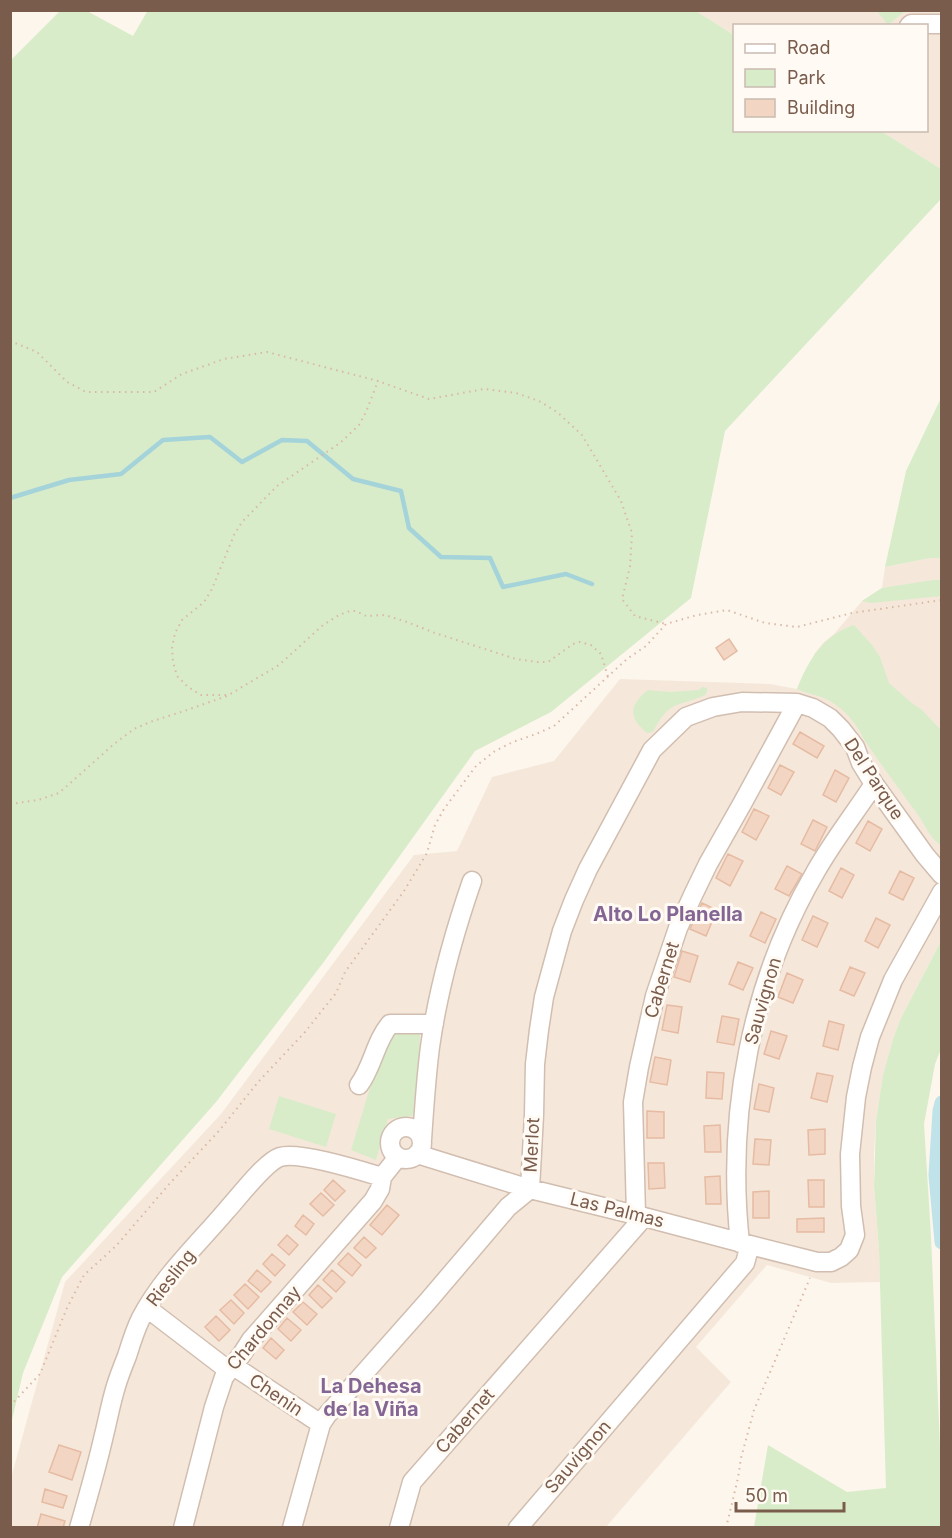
<svg xmlns="http://www.w3.org/2000/svg" width="952" height="1538" font-family="Inter,sans-serif">
  <rect width="100%" height="100%" fill="#fdf6ec"/>
  <!-- residential -->
  <path fill="#f5e8da" d="M696,11H941V169L881,131L926,130V26H734V35Z
    M930,558H941V941L901,1018L893,1039L883,1076L876,1121L874,1153V1186L879,1250L880,1282L831,1283L767,1265L696,1347L731,1382L606,1527L11,1528V1478L65,1282L221,1114L414,855L457,851L492,777L554,761L620,679L770,684L797,689L815,653L824,642L834,634L862,601L882,588L885,567Z"/>
  <!-- green -->
  <path fill="#d8ecc9" d="M148,10L696,11L734,35V130L881,131L941,169V199L725,431L691,598L551,712L475,751L323,963L216,1102L62,1277L23,1373L11,1424V60L60,11H87L133,36Z
    M877,11H903L904,12L888,25Z
    M941,398V558H930L885,567L906,471Z
    M933,580H941V596L871,603L862,601L882,588Z
    M854,625L872,645L880,657L889,683L913,704L921,709L941,730V845C930,839 926,826 918,815C900,790 882,766 865,741C855,721 842,705 821,697C813,694 805,693 797,689C808,661 823,635 854,625Z
    M702,687L707,688V692L705,695C676,708 670,699 653,732L647,733C627,717 630,704 648,690L670,692L699,690Z
    M941,941V1049L935,1064L924,1124L931,1236L941,1470V1527H754L768,1445L847,1492L886,1488L879,1250L874,1186L876,1121L883,1075L893,1039L901,1018Z
    M392,1033H420L418,1115L388,1119L376,1160L351,1150L383,1045Z
    M279,1096L336,1114L326,1147L269,1129Z"/>
  <g fill="none" stroke-linecap="round" stroke-linejoin="round">
    <!-- stream -->
    <path stroke="#a5d3da" stroke-width="4.5" d="M10,498L69,480L121,474L163,440L210,437L242,462L282,440L307,441L353,479L401,491L409,528L441,557L490,558L503,587L566,574L592,584"/>
    <!-- canal -->
    <path stroke="#bfe3e8" stroke-width="15" d="M942,1103L940,1111L936,1175L942,1242"/>
  </g>
  <!-- building -->
  <path fill="#f3d5c3" stroke="#e6bba3" stroke-width="1.5" d="M729,639L737,651L724,660L716,648Z
    M800,732L824,746L817,758L793,744Z
    M780,765L794,772L781,795L768,788Z
    M835,770L849,778L836,802L823,795Z
    M754,809L769,816L756,840L742,832Z
    M813,820L827,827L815,851L801,844Z
    M868,821L882,829L870,851L856,843Z
    M728,854L743,861L730,886L716,878Z
    M787,866L802,874L789,896L775,889Z
    M841,868L854,875L842,898L829,891Z
    M900,871L914,878L903,900L889,893Z
    M702,903L717,910L706,936L690,929Z
    M761,912L776,919L765,943L750,936Z
    M813,916L828,923L817,947L802,940Z
    M876,918L890,925L878,948L865,941Z
    M682,951L698,956L690,982L674,977Z
    M738,962L753,968L743,990L729,984Z
    M850,967L865,973L854,996L840,990Z
    M787,973L803,980L793,1003L778,997Z
    M667,1005L682,1007L678,1033L662,1030Z
    M722,1016L739,1019L734,1045L717,1042Z
    M829,1021L844,1025L838,1050L823,1046Z
    M771,1031L787,1036L779,1059L764,1054Z
    M655,1057L671,1060L667,1085L650,1082Z
    M707,1072L724,1073L722,1099L706,1098Z
    M817,1073L833,1076L827,1102L811,1098Z
    M759,1084L774,1088L769,1112L754,1109Z
    M647,1111L664,1112V1138H647Z
    M720,1125L721,1152H705L704,1126Z
    M825,1129V1154L809,1155L808,1130Z
    M755,1139L771,1140L769,1165L753,1164Z
    M648,1163H664L665,1188L649,1189Z
    M720,1176L721,1204H706L705,1177Z
    M333,1180L345,1191L335,1201L324,1190Z
    M808,1180H824V1207H809Z
    M769,1191V1218H753V1192Z
    M321,1193L334,1205L323,1216L310,1204Z
    M387,1205L399,1215L382,1235L370,1225Z
    M303,1215L314,1224L306,1235L295,1226Z
    M824,1218V1232H797V1219Z
    M287,1235L298,1245L289,1255L278,1245Z
    M364,1237L376,1248L366,1258L354,1248Z
    M348,1253L361,1265L352,1276L338,1264Z
    M272,1254L285,1265L275,1276L263,1264Z
    M257,1270L271,1282L261,1292L248,1281Z
    M332,1270L345,1282L336,1292L323,1280Z
    M245,1284L259,1297L248,1309L234,1295Z
    M318,1285L332,1298L322,1308L309,1295Z
    M231,1300L244,1313L234,1324L220,1310Z
    M303,1302L317,1314L307,1325L293,1312Z
    M216,1316L230,1330L219,1341L205,1327Z
    M287,1318L301,1330L291,1341L278,1329Z
    M271,1338L284,1350L276,1359L263,1348Z
    M59,1445L81,1452L72,1480L49,1472Z
    M45,1489L67,1496L63,1508L42,1502Z
    M41,1514L65,1521L63,1528H37Z"/>
  <g fill="none" stroke-linecap="round" stroke-linejoin="round">
    <!-- street casing -->
    <g stroke="#d1beb0" stroke-width="21">
      <path id="street" d="M909,26L911,24H942
        M359,1085C373,1066 375,1042 390,1024H434
        M390 1143a16 16 0 1 1 32 0a16 16 0 1 1-32 0Z
        M422,1140C424,1109 426,1078 430,1047C438,990 453,936 472,881
        M417,1154L530,1189L644,1217L750,1245L817,1262H831L841,1257L849,1250L855,1235L851,1206L850,1154L856,1097L862,1067L870,1037L893,980L942,892
        M636,1214L633,1102L639,1067L655,996L678,928L693,895L708,864L742,804L797,703
        M740,1243C726,1115 751,982 816,871C833,841 855,813 874,784
        M147,1308L228,1370
        M232,1365L321,1424
        M79,1528C88,1497 97,1466 104,1435C108,1419 111,1402 116,1386C119,1376 123,1366 127,1356C131,1343 135,1330 141,1318C162,1278 197,1245 226,1211C238,1198 265,1162 280,1157C299,1151 362,1171 382,1177
        M183,1528L214,1407L224,1377L242,1354L251,1340L373,1201L380,1189L382,1177L398,1157
        M292,1528L321,1424L327,1415L428,1301L508,1207L530,1189L534,1115L535,1064L539,1030L544,997L562,931L574,900L588,869L652,750L686,717L713,707L742,702L797,703L813,708L830,718L841,729L855,747L861,763L874,784L925,855L942,875
        M399,1528L412,1482L644,1217
        M518,1528L745,1263L750,1245"/>
    </g>
    <!-- path -->
    <path stroke="#d9b8a5" stroke-width="2" stroke-dasharray="1.5 4.5" stroke-linecap="butt" d="M10,341L37,352L67,382L86,392H154L182,374L224,359L267,352L378,381L429,399L484,389L516,393L539,401L557,412L582,435L621,501L632,533L630,567L622,599L635,616L666,624
      M226,695H201L188,687L177,676L173,662L172,648L175,633L182,620L204,602L212,589L234,535L242,522L277,486L340,443L359,425L366,412L378,381
      M10,804L38,800L59,793L114,744L134,729L150,722L187,710L227,696L279,665L323,625L339,615L350,611H356L366,616L385,615L407,622L435,633L516,659L537,662H548L573,644L580,642L591,645L601,654L608,677
      M10,1406L40,1374L67,1308L84,1275L116,1246L171,1182L218,1132L259,1081L305,1032L336,993L345,972L404,891L427,853L435,825L444,809L476,766L495,751L513,742L536,734L554,726L627,659L646,646L666,624L697,615L727,610L765,623L797,627L852,613L942,600
      M726,1528L738,1478L741,1458L754,1410L810,1278"/>
    <!-- street -->
    <use href="#street" stroke="#fff" stroke-width="18"/>
  </g>
  <g text-anchor="middle" stroke-width="6" stroke-linejoin="round" paint-order="stroke">
    <!-- street labels -->
    <g font-size="18" fill="#7a5c4d" stroke="#fffaf3">
      <text transform="translate(874 779) rotate(57)" y="6">Del Parque</text>
      <text transform="translate(662 980) rotate(-73)" y="6">Cabernet</text>
      <text transform="translate(763 1001) rotate(-74)" y="6">Sauvignon</text>
      <text transform="translate(532 1145) rotate(-87)" y="6">Merlot</text>
      <text transform="translate(617 1210) rotate(14)" y="6">Las Palmas</text>
      <text transform="translate(171 1278) rotate(-52)" y="6">Riesling</text>
      <text transform="translate(264 1328) rotate(-50)" y="6">Chardonnay</text>
      <text transform="translate(276 1395) rotate(34)" y="6">Chenin</text>
      <text transform="translate(465 1421) rotate(-49)" y="6">Cabernet</text>
      <text transform="translate(578 1457) rotate(-49)" y="6">Sauvignon</text>
    </g>
    <!-- neighbourhood labels -->
    <g font-size="20" font-weight="bold" fill="#846695" stroke="#fffaf3">
      <text x="668" y="921">Alto Lo Planella</text>
      <text x="371" y="1393">La Dehesa<tspan x="371" dy="23">de la Viña</tspan></text>
    </g>
  </g>
  <!-- border -->
  <rect width="952" height="1538" fill="none" stroke="#7a5c4d" stroke-width="24"/>
  <!-- legend -->
  <rect x="733" y="24" width="195" height="108" fill="#fffaf3" stroke="#cabbb1" stroke-width="1.5"/>
  <rect x="745" y="44" width="30" height="9" fill="#ffffff" stroke="#cabbb1" stroke-width="1.5"/>
  <text x="787" y="54" font-size="18" fill="#7a5c4d">Road</text>
  <rect x="745" y="69" width="30" height="18" fill="#d8ecc9" stroke="#cabbb1" stroke-width="1.5"/>
  <text x="787" y="84" font-size="18" fill="#7a5c4d">Park</text>
  <rect x="745" y="99" width="30" height="18" fill="#f3d5c3" stroke="#cabbb1" stroke-width="1.5"/>
  <text x="787" y="114" font-size="18" fill="#7a5c4d">Building</text>
  <!-- scale -->
  <path d="M736 1502v9h108v-9" fill="none" stroke="#7a5c4d" stroke-width="3"/>
  <text x="745" y="1502" font-size="18" fill="#7a5c4d" stroke="#fffaf3" stroke-width="4.5" paint-order="stroke">50 m</text>
</svg>
